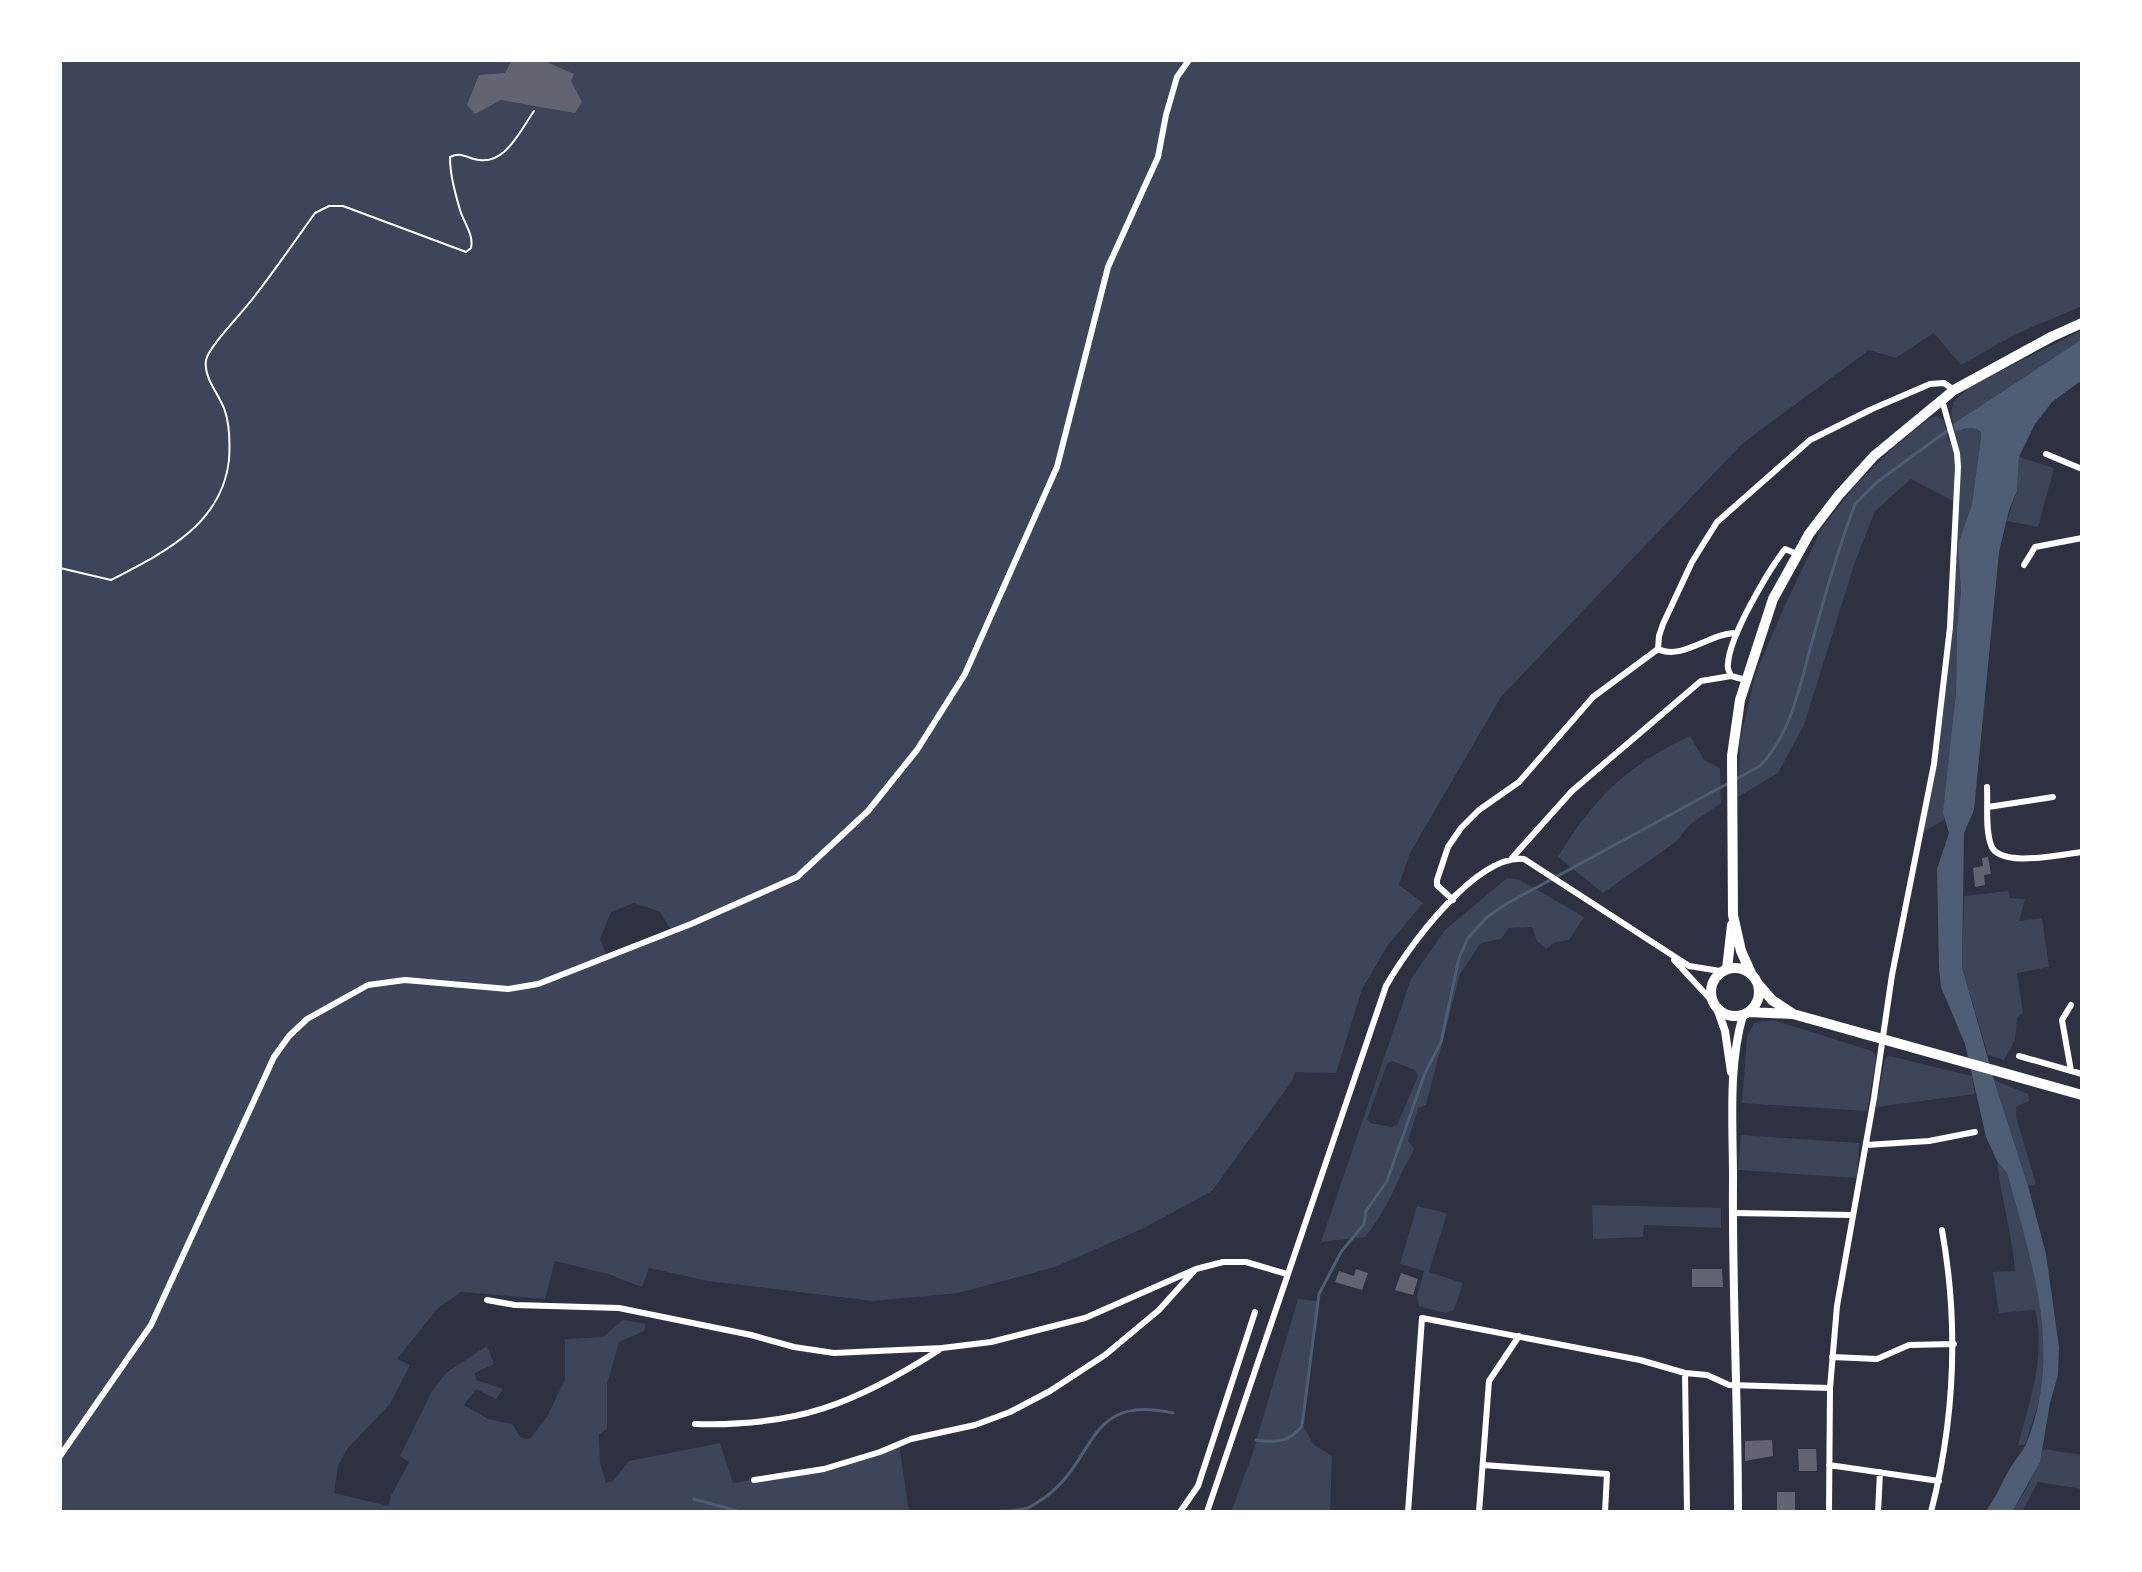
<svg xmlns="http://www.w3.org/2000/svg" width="2142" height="1572" font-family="'IBM Plex Serif',serif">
  <rect width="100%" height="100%" fill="#2d3142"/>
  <!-- green -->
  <path fill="#3c4559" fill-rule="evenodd" d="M60,60H1187L1176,76L1156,157L1106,267L1055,466L963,673L915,749L867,810L796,876L671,930L660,912L634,903L611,912L600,939L607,957L538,983L508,988L385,980L307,1018L272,1057L150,1324L60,1453Z
    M1190,60H2082V306L2016,334L1961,365L1934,333L1896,358L1869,350L1742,444L1501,697L1410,853L1399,885L1423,903L1388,945L1362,989L1336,1073L1295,1072L1292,1081L1212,1191L1142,1229L1055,1267L958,1293L873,1301L708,1281L649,1268L642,1287L608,1274L555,1261L545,1299L461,1292L438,1308L397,1359L410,1365L390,1404L347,1449L338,1466L334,1493L388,1506L391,1496L409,1462L400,1456L432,1391L447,1372L487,1346L494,1364L475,1373L476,1380L503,1389L496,1399L476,1389L464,1405L488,1419L512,1424L521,1438L530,1439L548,1415L565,1379V1339L603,1337L623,1320L646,1324L644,1331L619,1342L607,1384V1429L599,1434L600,1463L606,1483L613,1481L629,1461L720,1443L733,1483L824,1469L899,1444L909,1512H60V1458L152,1325L275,1058L290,1037L308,1021L369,986L405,981L481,989L538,986L798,878L868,812L917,752L966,674L1058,467L1109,267L1159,158L1167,115L1178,78Z
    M2082,330V339L1953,424L1951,412L1954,402L1969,387Z
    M1936,416L1944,421L1949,442H1952L1956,454L1955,502L1911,479L1875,511L1855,562L1804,725L1778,773L1738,797L1740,740L1756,673L1784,607L1822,528L1853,488L1892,449L1927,420Z
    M1968,428H1976L1981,432V437L1972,504L1959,545L1961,592L1957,627L1956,693L1944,820L1923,832L1935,764L1955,552V442L1957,440L1955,432Z
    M2019,457L2054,468L2038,527L2007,521L2017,491Z
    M1690,736L1704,760L1720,768L1721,803L1689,825L1677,841L1603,893L1558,857C1593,799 1627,765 1690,736Z
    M1507,878L1520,880L1584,917L1569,940L1556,942L1546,949L1537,941L1532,927L1509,928L1501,939L1481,943L1460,974L1426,1105L1418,1108L1408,1141L1414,1148C1412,1157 1406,1162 1403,1170C1392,1195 1382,1216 1365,1237L1321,1242L1411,979L1445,930ZM1392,1061L1415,1070L1418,1076L1397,1125L1391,1127L1370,1123L1367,1119L1387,1064Z
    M2008,891L2010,898L2025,899L2019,921L2042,918L2049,967L2017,973L2023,1013L2017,1018L2015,1040L2004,1060L1988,1055L1962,967L1964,896Z
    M1773,1020L1872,1051L1876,1057L1867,1111L1742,1103L1747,1037L1754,1023Z
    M1889,1056L1972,1076L1975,1094L1876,1107L1885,1060Z
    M1994,1080L2028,1094L2029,1101L2016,1107V1117L2036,1184L2028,1186Z
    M1741,1135L1859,1143L1857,1178L1738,1170Z
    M1997,1161L2007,1173C2025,1240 2051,1309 2043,1379C2041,1401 2031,1424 2025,1445H2018C2030,1400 2046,1357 2035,1310L1999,1313L1993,1272L2015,1271C2012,1233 2001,1198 1997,1161Z
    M1592,1205L1721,1208V1228L1644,1225L1643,1237L1593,1239Z
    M1417,1206L1447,1213L1429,1272L1463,1283L1454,1310L1445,1313L1419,1306L1417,1296L1424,1271L1400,1264Z
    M1298,1299L1317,1301L1303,1426L1314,1445L1332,1456L1330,1512H1231L1252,1455Z
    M2043,1449L2082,1455V1489L2038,1482L2022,1512H2012L2028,1486Z"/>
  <!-- water -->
  <path fill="#4f5d75" d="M2082,339V380L2052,402L2035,424L2019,457L2017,491L2009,510L1999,552L1974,810L1964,833L1962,967L1994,1080L2028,1186L2046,1254L2059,1347L2058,1375L2050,1403L2040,1462L2012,1512H1985C1997,1496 2000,1486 2009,1470C2014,1461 2022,1453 2026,1444C2064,1351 2032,1265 2007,1173L1997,1161L1986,1137L1965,1044L1941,987L1939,969L1937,869L1949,833L1943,813L1956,693L1957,627L1961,592L1958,545L1972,504L1981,437V432C1972,425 1965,429 1955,432L1953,424Z"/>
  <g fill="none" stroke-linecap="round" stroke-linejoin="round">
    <!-- stream -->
    <path stroke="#4f5d75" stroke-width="3" d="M1256,1440C1276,1443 1290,1442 1302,1426L1319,1294L1341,1252L1364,1224L1366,1211L1387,1181L1425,1073L1441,1042L1459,958L1468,938L1487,917L1506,904L1760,766C1793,732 1801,679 1814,635C1826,591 1839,547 1855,504L1877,482L1951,428
      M694,1499L741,1512
      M984,1512C997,1511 1015,1512 1028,1508C1033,1506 1039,1501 1044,1498C1098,1460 1085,1393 1173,1413"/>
  </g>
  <!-- building -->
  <path fill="#626471" d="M512,60H542L574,74L571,81L582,102L575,113L501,100L475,114L467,105L479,75L505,73Z
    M1988,857L1991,874L1984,875L1985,885L1975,887L1973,868L1983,866L1982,858Z
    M1356,1269L1368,1273L1362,1290L1335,1282L1339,1271L1354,1276Z
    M1692,1269H1722L1723,1287H1692Z
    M1401,1273L1418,1279L1413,1295L1395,1290Z
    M1772,1440L1773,1456L1745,1461V1441Z
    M1798,1449H1816L1817,1471H1799Z
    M1777,1492H1795V1512H1777Z"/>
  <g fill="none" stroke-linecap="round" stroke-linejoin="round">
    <!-- path -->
    <path stroke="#fff" stroke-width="2" d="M60,568L111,580C163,553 222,525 229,460C230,444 230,426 225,411C220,395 203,378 206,360C209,346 244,311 254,297C275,270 295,241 315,213L329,206H343L466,252L471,248C474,235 464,223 460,210C455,192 450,175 450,157C460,152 464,156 474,159C504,168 520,131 534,111"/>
    <!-- minor -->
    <path stroke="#fff" stroke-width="6" d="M2046,454L2082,469
      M2024,565L2035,547L2082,538
      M1737,633C1712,632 1682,661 1658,649L1659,636L1663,624L1692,562L1717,522L1810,440L1872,409L1930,384L1944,383L1954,390
      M1731,676C1730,674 1727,667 1728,664C1729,637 1768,571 1785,549L1797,554
      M1987,787C1988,805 1985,829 1991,845C1999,869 2062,854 2082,852
      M1988,807L2053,797
      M1512,858L1572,791L1701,681L1731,676L1746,680
      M1453,900L1437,885V880L1448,847L1461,828L1479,810L1519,782L1593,697L1658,649
      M1674,960L1713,1002
      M2071,1005L2062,1020L2071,1071
      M2019,1056L2082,1074
      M1866,1145L1929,1141L1975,1132
      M1733,1213L1852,1215
      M487,1300L515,1305L619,1308L751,1335L794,1347L834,1353L942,1348L991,1342L1085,1318L1196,1269L1223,1262H1246L1287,1274
      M1832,1357L1877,1359L1909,1345L1954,1344
      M1685,1373L1687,1512
      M695,1424C796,1427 855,1404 939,1350
      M60,1456L151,1325L274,1057L289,1036L307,1019L368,985L405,980L508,989L538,984L691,924L797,877L868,811L917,750L965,674L1057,467L1108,267L1158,157L1166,115L1177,77L1189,60
      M1483,1465L1607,1474L1605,1512
      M1829,1465L1939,1481
      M754,1480L824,1469L880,1452L911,1439L975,1425L1010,1412L1050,1391L1105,1355L1159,1310L1194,1271
      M1180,1512L1198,1486L1255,1312
      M1207,1512L1386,986C1407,948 1476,854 1524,859L1689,966L1720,971
      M1408,1512L1422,1318L1640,1360L1685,1373L1707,1375L1729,1385L1830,1388
      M1479,1512L1489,1381L1519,1336
      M1829,1512L1830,1388L1837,1306L1874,1098L1892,975L1934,764L1950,627L1958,467L1957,453L1942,400
      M1878,1512L1880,1472
      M1931,1512C1955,1418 1959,1325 1942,1230"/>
    <!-- tertiary -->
    <path stroke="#fff" stroke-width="8" d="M1717,1008L1725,1031L1731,1072
      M1738,1512C1738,1401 1732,1289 1733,1178C1733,1125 1728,1066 1743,1015"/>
    <!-- primary -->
    <path stroke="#fff" stroke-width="10" d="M1711 992a24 24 0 1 1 48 0a24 24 0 1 1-48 0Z
      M1727,969L1732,925
      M1751,973L1741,951L1733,915L1732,756L1740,700L1773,599L1809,534L1838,496L1874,456L1954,390L2051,337L2082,323
      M1749,1012L1793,1014L1772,1000L1759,985
      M1793,1014L2082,1095"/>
  </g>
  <!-- border -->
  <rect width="2142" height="1572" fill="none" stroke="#ffffff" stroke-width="124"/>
</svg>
